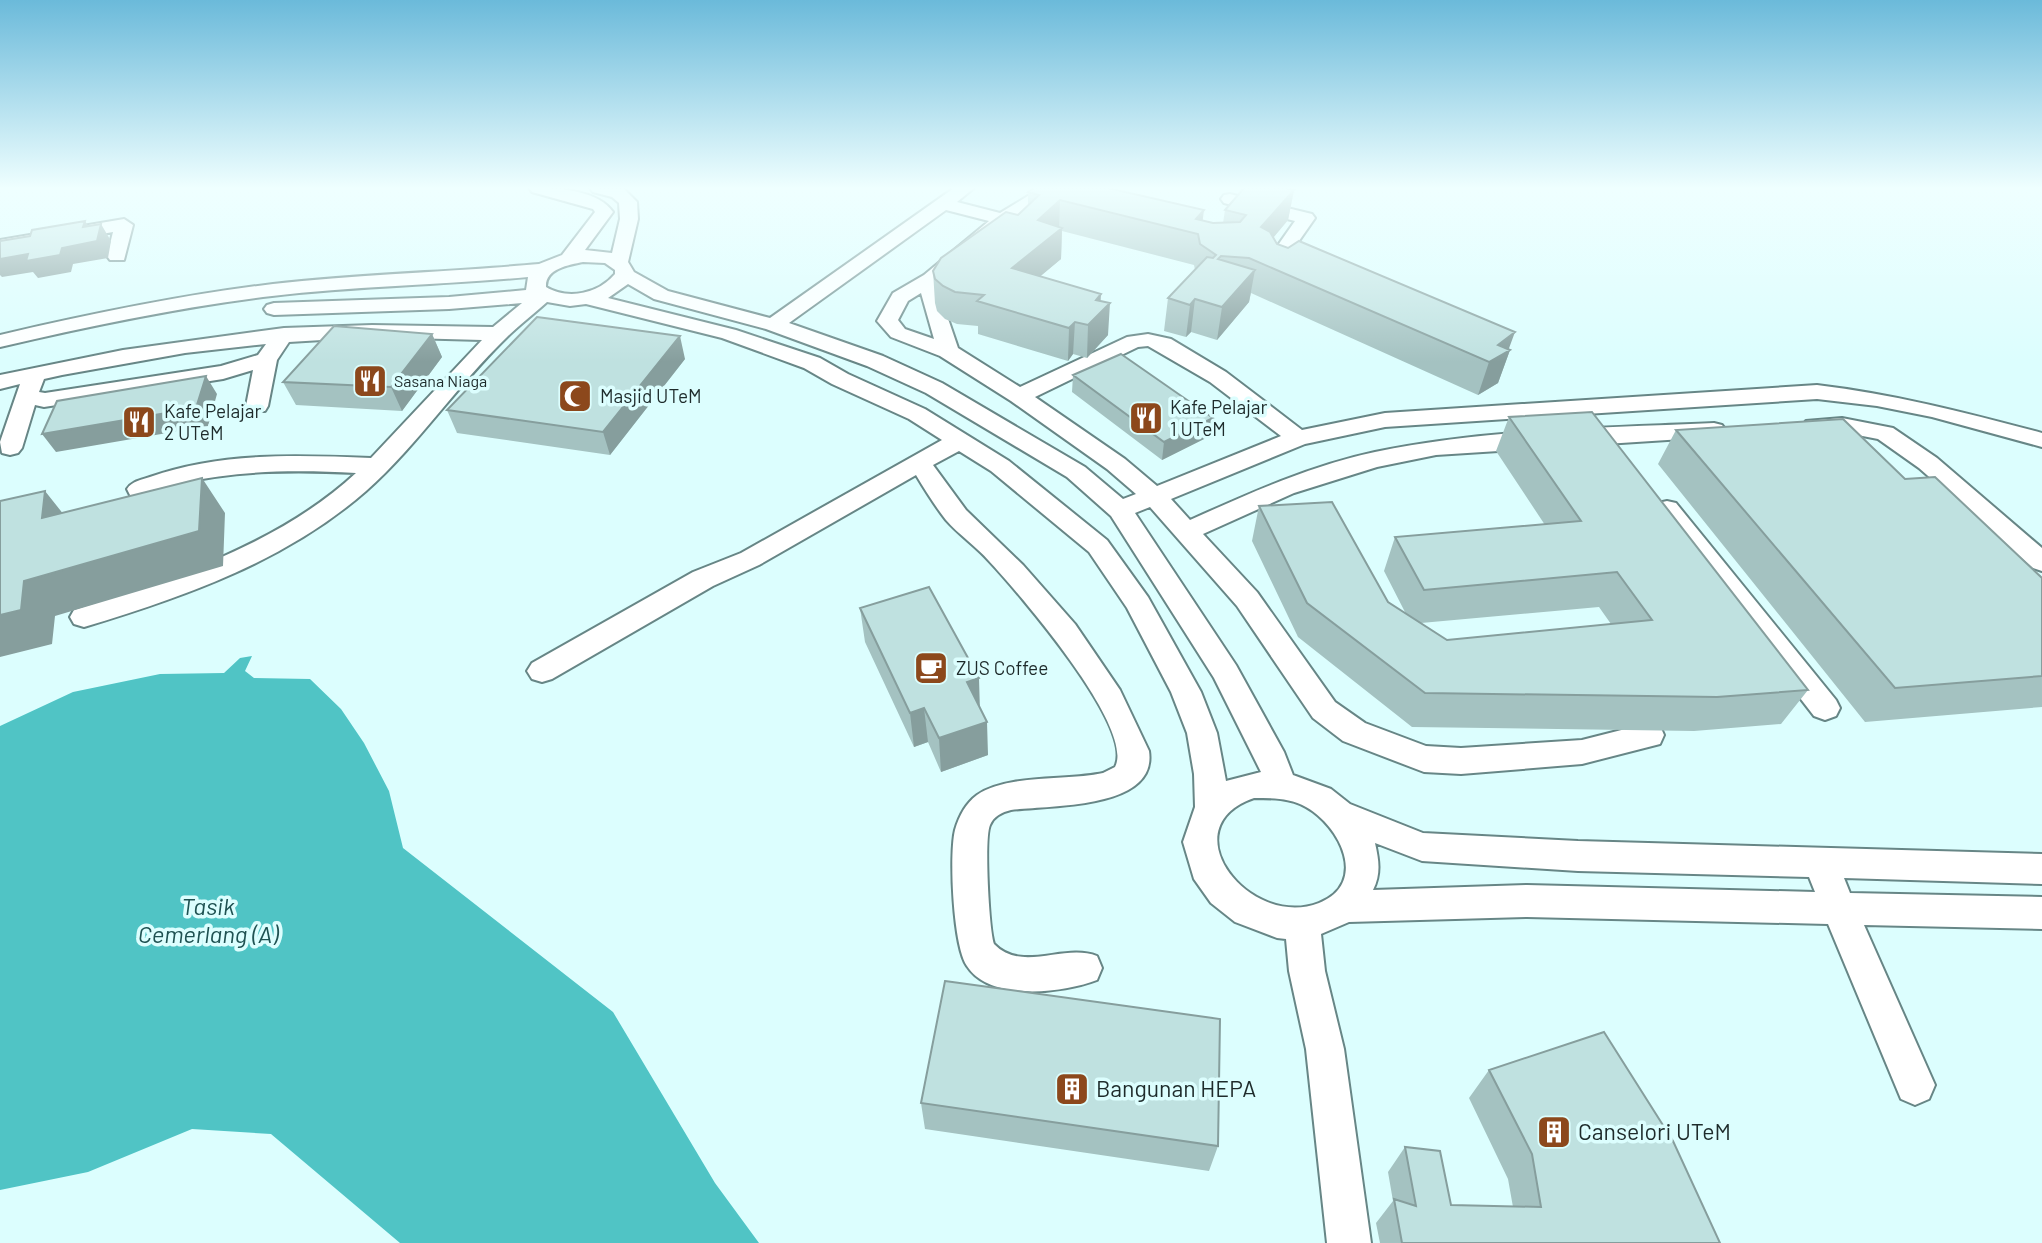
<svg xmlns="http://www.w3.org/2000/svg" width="2042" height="1243" font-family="Barlow,sans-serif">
  <rect width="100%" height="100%" fill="#dcfefe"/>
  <!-- water -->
  <path fill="#50c4c5" d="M252,656L245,671L254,678L310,679L341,709L364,743L389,791L403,848L613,1012L715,1183L759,1243H400L271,1134L192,1129L88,1172L0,1190V726L73,692L160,674L224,673L240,658Z"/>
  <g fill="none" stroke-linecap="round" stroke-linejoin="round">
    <!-- minor casing -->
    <g stroke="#678686" stroke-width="4">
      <path id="minor" d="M529,188C555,187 598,190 613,212L585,250L612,253L620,219L619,203L612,197L593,192L590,188L624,189L637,202L638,219L628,262L634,272L668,291L770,318L954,188H974L957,202L1000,213L1036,191C1045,189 1062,192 1068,200L1065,204L1059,205L1044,201L1009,223L941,281L944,307L958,348L1020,387L1127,337L1148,334L1171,339L1226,372L1302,430L1385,413L1817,385C1894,394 1967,413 2042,433V447L1932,417L1877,406L1817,399L1385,427L1305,444L1171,499L1190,520C1250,493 1310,466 1375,452C1485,429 1601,428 1714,423L1722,425L1726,430L1722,435L1714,437L1436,455L1377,467L1294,493L1203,534L1257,592L1335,702L1365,723L1426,746L1461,748L1582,740L1649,723L1660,726L1664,735L1660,744L1582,764L1461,774L1424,772L1343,741L1313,718L1237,606L1150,507L1135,513L1236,665L1284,752L1293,775L1331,789L1350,804L1423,833L1578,841L2042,854V884L1844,878L1850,893L2042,897V929L1864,925L1935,1085L1929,1099L1915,1105L1901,1099L1828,924L1527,917L1349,922L1321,934L1325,971L1344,1049L1371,1243H1327L1306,1049L1289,971L1286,939L1277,938L1235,922L1211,903L1194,879L1183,842L1195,807L1194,774L1187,733L1171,692L1127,608L1089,552L991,471L959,451L933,465L966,510L1023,565L1075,624L1120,690L1149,751C1158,810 1048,805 1011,810C1002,812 993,817 990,825C984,838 989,930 994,944C1022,973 1064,943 1097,956L1102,968L1097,980C1063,993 990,1002 967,966C953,946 949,854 955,830C959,816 966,803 977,795C1007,774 1067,781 1103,773L1115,767C1136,728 1017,591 989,561C976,546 959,535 946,520C935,506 925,490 916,475L759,565L713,586L552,679L542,682L532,679L527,671L532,663L693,572L741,553L942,440L909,419L832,384L804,368L722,338L586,304L570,306L547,302C534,314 519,325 507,337C457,385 418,445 366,491C286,561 184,597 84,627L74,624L70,617L74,610C173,578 278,545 356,473C298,470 239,470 182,483C165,487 147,499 130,495L127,489C132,481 141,480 150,477C220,452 298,455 371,458L482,340L372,337L289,342L277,360L268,406L265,411H249L246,406L253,370L223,379L44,407L35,405L22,448L18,453L10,455L2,453L0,442L20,384L0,389V375L123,350L284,328L372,325L493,327L522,303L449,309L274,315L267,313L264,309L267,305L274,303L449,297L526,290L528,277C443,285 357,286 272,296C181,307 90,326 0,347V335C90,314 181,295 273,284C361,274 451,272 539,264L562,255L595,212L593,209L532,192ZM946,210L989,221L924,275L893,293L877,321L891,337L940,356L1011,401L1107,469L1136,494L1123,499L1085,467L942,383L883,356L789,323ZM583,262L605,263L615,270V274C598,294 568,300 546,287C545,269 568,265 583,262ZM628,284L654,299L766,329L867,366L926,393L1067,477L1111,516L1214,678L1261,772L1226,781L1217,733L1201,692L1148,597L1107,540L1009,461L925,409L848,374L820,358L736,330L608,298ZM921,293L934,339L905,329L898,320L908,301ZM266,344L258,355L221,366L45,393L39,392L44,379L62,375L185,353ZM1148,346L1210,382L1281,436L1157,486L1125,459L1035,397L1138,347ZM1254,798C1272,798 1290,798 1306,807C1340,826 1369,883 1319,903C1249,930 1169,827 1254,798ZM1375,843L1422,861L1578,871L1809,877L1815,892L1527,885L1373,890C1381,874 1379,861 1375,843Z
        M1230,194L1312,214L1315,218L1294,248C1301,258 1314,258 1321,268L1318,272C1299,277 1285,262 1276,248L1295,221L1224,203L1221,199L1224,195Z
        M124,219L133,225L124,260H110L107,256L113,232L0,252V240Z
        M1842,418L1893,428L1937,458L2042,548V571L2033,568L1919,468L1878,439L1842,432L1806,431L1802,426L1806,421Z
        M1667,501L1676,503L1836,700L1840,708L1836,716L1825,720L1814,716L1658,515L1654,509L1658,503Z"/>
    </g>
    <!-- minor -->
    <use href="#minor" fill="#fff" fill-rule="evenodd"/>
  </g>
  <!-- wall -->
  <path fill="#a4c2c1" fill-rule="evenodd" d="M1294,190L1288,220L1273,238L1277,244L1510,350L1498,383L1478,395L1251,293L1249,302L1217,340L1191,332L1186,337L1164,331L1168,298L1195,270L1194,265L1062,231L1061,259L1040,276L1101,301L1108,335L1087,358L1073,354L1068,361L978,334V326L957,324L945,319L937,311L935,303L933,271L1018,215L1028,205V192L1213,223H1223L1225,210Z
    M432,334L442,357L402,411L296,405L283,382Z
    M685,359L610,455L457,433L447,410Z
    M1073,375L1210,436L1162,460L1072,392Z
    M1509,417L1808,690L1781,724L1694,731L1412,727L1298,637L1252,541L1259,506L1388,602L1406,614L1384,571L1395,537L1545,525L1496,451ZM1599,607L1611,624L1447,640L1421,623Z
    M1676,430L1905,479L2042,578V707L1865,722L1658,464Z
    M860,608L980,708L988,755L941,772L928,742L914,747L865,642Z
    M1489,1070L1720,1243H1380L1376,1223L1393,1201L1388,1172L1405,1147L1451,1205L1513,1207L1508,1179L1469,1098Z
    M921,1103L1218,1146L1209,1171L925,1129Z"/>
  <!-- shaded-wall -->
  <path fill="#869e9d" d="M1294,190L1288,220L1256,258L1261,227Z
    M1060,200L1059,230L1062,228L1061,259L1012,300V268L1038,220Z
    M1204,210L1200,241L1196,219Z
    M85,221L95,237L101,224L111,241L108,258L73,264L71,272L38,278L33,272L2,277L0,275V259L62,248L83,227Z
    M1255,270L1249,302L1217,340L1222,307Z
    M1101,294L1100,313L1110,303L1108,335L1087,358L1088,325L1096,300Z
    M1195,299L1191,332L1186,337L1190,305Z
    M1075,322L1073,354L1068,361L1069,328Z
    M1515,332L1508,351L1510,350L1498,383L1478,395L1489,362L1498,345Z
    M432,334L442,357L402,411L391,387Z
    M680,336L685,359L610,455L603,432Z
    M206,376L217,394L208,426L56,452L42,434Z
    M1213,418L1210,436L1162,460L1164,442Z
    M202,478L225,513L223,566L55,616L52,644L0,657V615L24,581Z
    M45,491L72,525L42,518Z
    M979,678L980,712L967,682Z
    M924,708L928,742L914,747L910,713Z
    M987,722L988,755L941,772L939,738Z"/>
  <!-- building -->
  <path fill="#bfe1e0" stroke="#869e9d" stroke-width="2" d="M1034,188H1108L1204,210L1196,219L1213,223L1240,222L1246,215L1225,210L1244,188H1285L1294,190L1261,227L1270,232L1277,244L1288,248L1299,241L1515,332L1498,345L1510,350L1489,362L1249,258L1221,256L1218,259L1255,270L1222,307L1195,299L1190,305L1168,298L1207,257L1213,258L1216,255L1200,244L1198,234L1060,200L1038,220L1062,228L1012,268L1101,294L1096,300L1110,303L1088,325L1075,322L1069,328L977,301L984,295L955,292L943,286L935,279L933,271L941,258L1006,212L1018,215L1039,195L1028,192Z
    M85,221L83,227L101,224L97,241L62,248L60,255L26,261L28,254L0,259V241L30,236L32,230Z
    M537,317L680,336L603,432L447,410Z
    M334,326L432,334L391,387L283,382Z
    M1121,354L1213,418L1164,442L1073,375Z
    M206,376L196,408L42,434L57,401Z
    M1592,412L1808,690L1717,697L1425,693L1307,603L1259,506L1332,502L1388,602L1447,640L1652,620L1617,572L1424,590L1395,537L1581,521L1509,417Z
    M1843,419L1905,479L1935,477L2042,578V676L1895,688L1676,430Z
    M202,478L199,531L24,581L21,610L0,615V501L45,491L42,518Z
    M929,587L979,678L967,682L987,722L939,738L924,708L910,713L860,608Z
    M945,981L1220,1019L1218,1146L921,1103Z
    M1604,1032L1673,1141L1720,1243H1402L1394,1199L1416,1206L1405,1147L1440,1151L1451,1205L1541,1207L1532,1154L1489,1070Z"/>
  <!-- sky -->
  <linearGradient id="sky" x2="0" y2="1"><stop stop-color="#6bbada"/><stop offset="0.52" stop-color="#efffff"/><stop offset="1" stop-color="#efffff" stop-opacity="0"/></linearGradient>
  <rect width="2042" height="362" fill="url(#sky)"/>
  <!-- icons -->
  <defs>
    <g id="restaurant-square" transform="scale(1.75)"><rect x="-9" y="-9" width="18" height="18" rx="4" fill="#8c481c" stroke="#dcfefe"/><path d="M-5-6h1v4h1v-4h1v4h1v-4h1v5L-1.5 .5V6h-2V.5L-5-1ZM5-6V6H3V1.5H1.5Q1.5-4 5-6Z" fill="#fff"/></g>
    <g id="mosque-square" transform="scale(1.75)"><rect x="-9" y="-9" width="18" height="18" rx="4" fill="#8c481c" stroke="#dcfefe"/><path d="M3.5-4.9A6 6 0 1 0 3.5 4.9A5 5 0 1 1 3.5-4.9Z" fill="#fff"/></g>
    <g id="cafe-square" transform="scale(1.75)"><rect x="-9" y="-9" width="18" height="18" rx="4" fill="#8c481c" stroke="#dcfefe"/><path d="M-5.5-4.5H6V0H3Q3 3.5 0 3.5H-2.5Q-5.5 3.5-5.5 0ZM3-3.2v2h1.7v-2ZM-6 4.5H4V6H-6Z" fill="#fff"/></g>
    <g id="building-square" transform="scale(1.75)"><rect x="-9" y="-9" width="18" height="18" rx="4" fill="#8c481c" stroke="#dcfefe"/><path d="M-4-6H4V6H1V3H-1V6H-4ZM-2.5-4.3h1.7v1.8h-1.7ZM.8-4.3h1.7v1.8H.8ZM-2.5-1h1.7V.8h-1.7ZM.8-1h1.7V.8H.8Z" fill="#fff"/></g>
  </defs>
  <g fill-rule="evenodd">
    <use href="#restaurant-square" x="370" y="381"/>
    <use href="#mosque-square" x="575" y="396"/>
    <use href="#restaurant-square" x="1146" y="418"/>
    <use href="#restaurant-square" x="139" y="422"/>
    <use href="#cafe-square" x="931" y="668"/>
    <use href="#building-square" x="1072" y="1089"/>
    <use href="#building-square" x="1554" y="1132"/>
  </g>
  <g text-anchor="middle" stroke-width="7" stroke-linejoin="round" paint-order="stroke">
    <!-- far-poi labels -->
    <g font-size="16" fill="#1e2b2b" stroke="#dcfefe" text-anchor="start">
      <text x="394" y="387">Sasana Niaga</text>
    </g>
    <!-- poi labels -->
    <g font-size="19" fill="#1e2b2b" stroke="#dcfefe" text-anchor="start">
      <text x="600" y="403">Masjid UTeM</text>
      <text x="1170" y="414">Kafe Pelajar<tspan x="1170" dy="22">1 UTeM</tspan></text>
      <text x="164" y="418">Kafe Pelajar<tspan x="164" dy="22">2 UTeM</tspan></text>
      <text x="956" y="675">ZUS Coffee</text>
    </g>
    <!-- near-poi labels -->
    <g font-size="23" fill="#1e2b2b" stroke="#dcfefe" text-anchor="start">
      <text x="1096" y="1097">Bangunan HEPA</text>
      <text x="1578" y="1140">Canselori UTeM</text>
    </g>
    <!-- near-water labels -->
    <g font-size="24" font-style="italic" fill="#1f5252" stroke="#dcfefe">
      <text x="208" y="915">Tasik<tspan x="208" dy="28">Cemerlang (A)</tspan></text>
    </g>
  </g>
</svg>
